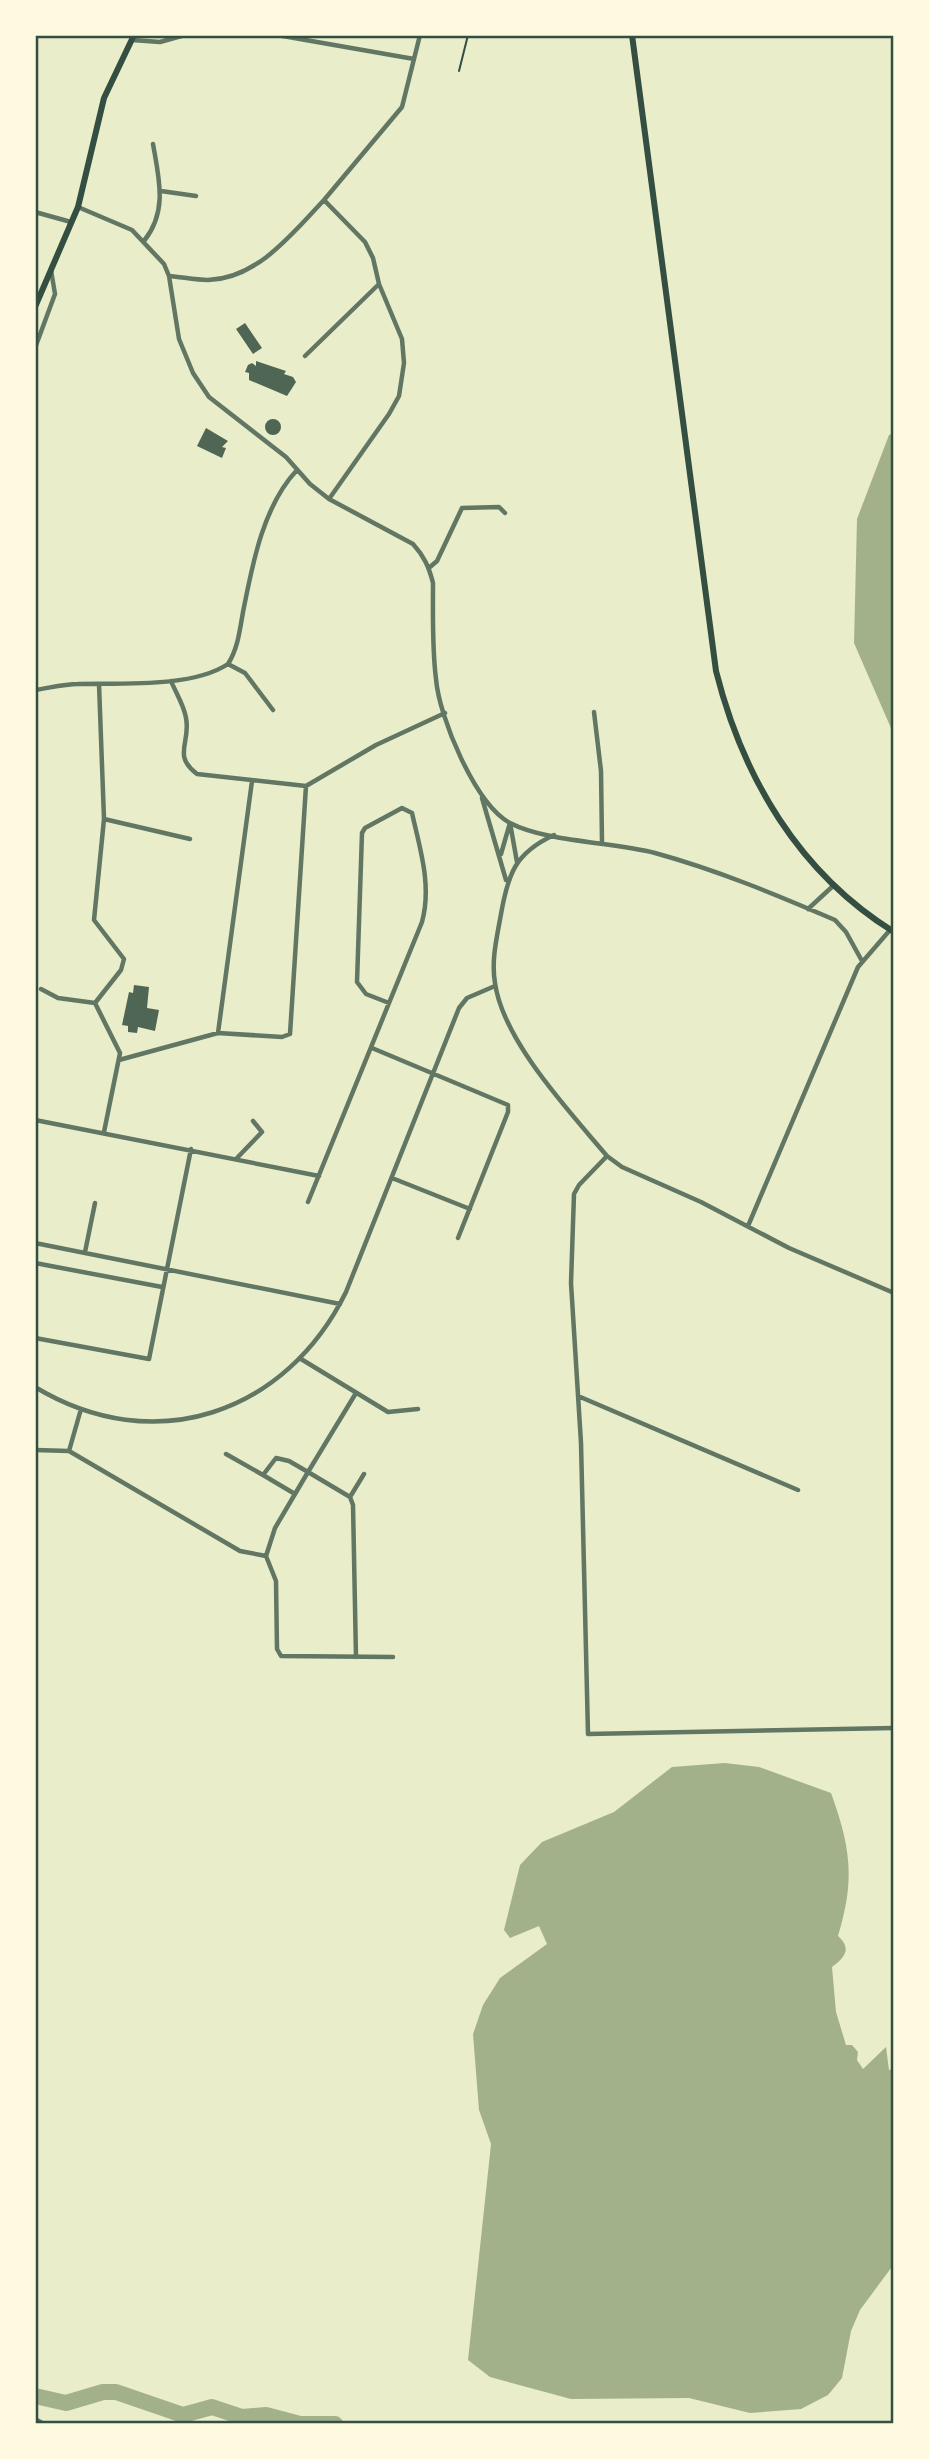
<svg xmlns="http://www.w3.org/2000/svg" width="929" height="2459" font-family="Mulish,sans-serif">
  <rect width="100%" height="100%" fill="#e9edc9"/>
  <!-- water -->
  <path fill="#a3b18a" d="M894,433V735L854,643L857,519L889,435Z
    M725,1763L759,1767L831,1793C851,1848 855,1880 838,1936C852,1948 845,1958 832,1967L836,2012L846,2045H852L858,2052L857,2060L863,2069L886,2047L889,2070L894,2069V2264L860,2310L851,2331L842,2378L828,2395L801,2409L750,2413L689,2398L571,2399L490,2377L468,2360L491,2144L479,2110L473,2034L483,2005L500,1978L547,1944L539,1926L510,1938L504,1930L520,1865L542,1842L614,1812L672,1767Z"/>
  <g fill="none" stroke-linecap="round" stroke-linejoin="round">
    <!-- river -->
    <path stroke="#a3b18a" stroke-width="16" d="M35,2396L66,2403L103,2392H116L183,2415L212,2407L242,2417L266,2415L300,2424H335"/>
  </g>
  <!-- building -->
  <path fill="#4f6655" d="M245,323L262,348L253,354L236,329Z
    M256,361L286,371L284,374L293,377L296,382L287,396L249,380V373L245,372L248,365L252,363L256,366Z
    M265 427a8 8 0 1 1 16 0a8 8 0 1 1-16 0Z
    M206,428L228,441L222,447L226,448L222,458L197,446Z
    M134,985L149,987L147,1008L159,1010L155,1031L138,1027L137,1033L128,1032V1026L122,1025L129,992L133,993Z"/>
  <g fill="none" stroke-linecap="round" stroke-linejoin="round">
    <!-- path -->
    <path stroke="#344e41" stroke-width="2" d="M459,71L468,35"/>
    <!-- minor -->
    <path stroke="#617663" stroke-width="4.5" d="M277,35L414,59
      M132,40L160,42L185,35
      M161,191L196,196
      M324,200L402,107L420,35
      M78,207L132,230L164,264L169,276L179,339L193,373L209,397L286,457L310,484L329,499L413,544C424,556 429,567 433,583C433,615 432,648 436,679C439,717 475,804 510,823C546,842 613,842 655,853C717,870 777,895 835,920L846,932L862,961
      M35,212L71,222
      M144,241C168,211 159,179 153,144
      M169,276C182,277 195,280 208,280C257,279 293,233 324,200L365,242L373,258L379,284L402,339L404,363L399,396L389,414L329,499
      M35,348L55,294L51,270
      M305,356L379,284
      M430,567L437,561L462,508L499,507L505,513
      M228,664L245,673L273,710
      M171,681C176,693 184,705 186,718C191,743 172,755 197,774L306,786L376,745L445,713
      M99,684L104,819L94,920L124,959L121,970L95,1003L120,1053L104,1132
      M35,690C49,688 64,684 78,684C120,683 192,688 228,664C239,647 240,626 244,607C253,561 264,505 297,470
      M594,712L601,771L602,842
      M482,798L506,880
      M104,819L190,839
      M554,835C515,853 508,874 501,914C497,937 491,960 495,983C503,1041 570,1112 607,1156
      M501,854L510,823L517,862
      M808,909L833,886
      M41,989L58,998L95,1003
      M218,1033L252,781
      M372,1048L508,1105V1112L458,1238
      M119,1060L218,1033L282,1037L290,1034L306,786
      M35,1120L319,1176
      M237,1158L262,1132L253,1121
      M392,1178L470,1209
      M308,1202L422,922C432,885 420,849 412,813L402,808L365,828L362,833L357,982L366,994L389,1003
      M748,1226L858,967L890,930
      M35,1243L340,1304
      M85,1252L95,1203
      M35,1263L162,1287
      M894,1293L789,1248L701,1202L622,1167L607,1156L579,1185L574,1194L571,1283L581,1443L588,1734L894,1728
      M35,1338L149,1359L191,1149
      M301,1359L388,1412L418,1409
      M35,1387C154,1459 286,1414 346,1292L459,1008L467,998L495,986
      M356,1393L308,1472L350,1497L353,1505L356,1657
      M578,1396L798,1490
      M35,1450L69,1451L240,1551L266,1556L276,1581L277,1649L281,1656L393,1657
      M69,1451L81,1409
      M226,1454L263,1475
      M276,1458L289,1461L308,1472L295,1494L263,1475Z
      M350,1497L364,1474
      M266,1556L275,1528L295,1494
      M35,2419L44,2424"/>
    <!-- secondary -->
    <path stroke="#344e41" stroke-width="6" d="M35,307L78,207L104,98L134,35"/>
    <!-- primary -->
    <path stroke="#344e41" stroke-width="6" d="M632,35L716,671C743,778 799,873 894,932"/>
  </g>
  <!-- border -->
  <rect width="929" height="2459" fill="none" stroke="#fefae0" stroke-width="74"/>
  <rect x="37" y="37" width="855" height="2385" fill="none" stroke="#344e41" stroke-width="2.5"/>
</svg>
